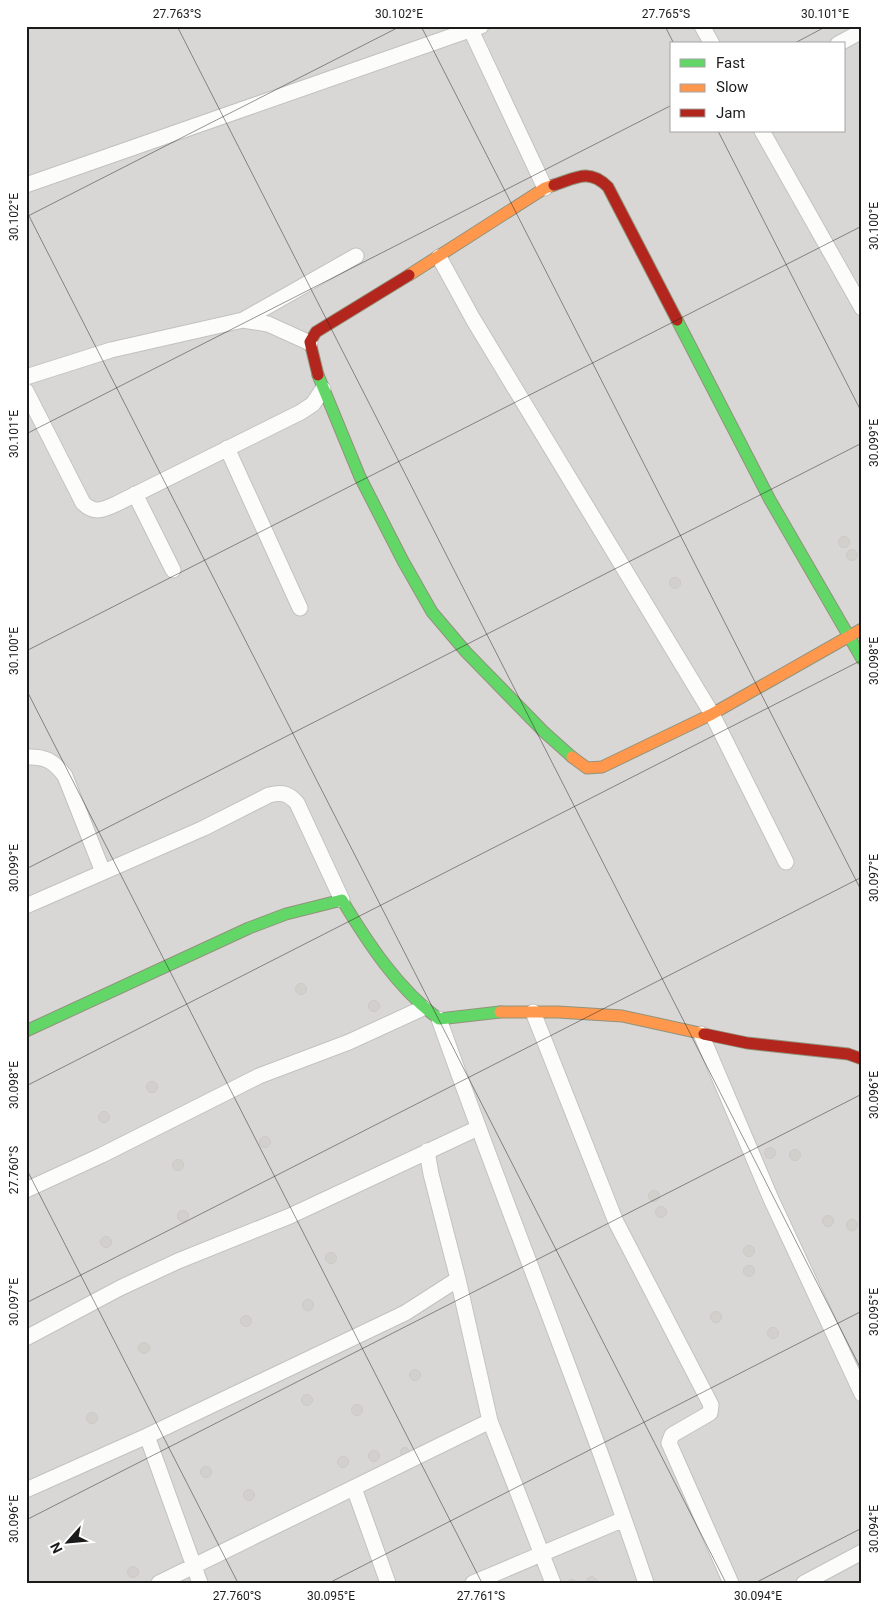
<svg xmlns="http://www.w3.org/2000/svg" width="888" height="1609" font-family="Roboto,sans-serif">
  <rect width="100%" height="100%" fill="#eae8e4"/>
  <!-- residential -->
  <path fill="#d9d7d5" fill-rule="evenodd" d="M26,26H862V1583H26ZM672,44H844V131H672Z"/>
  <!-- building -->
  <path fill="#d2d0cc" stroke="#cdc9c5" d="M838.5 542a5.5 5.5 0 1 1 11 0a5.5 5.5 0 1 1-11 0Z
    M846.5 555a5.5 5.5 0 1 1 11 0a5.5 5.5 0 1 1-11 0Z
    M669.5 583a5.5 5.5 0 1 1 11 0a5.5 5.5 0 1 1-11 0Z
    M295.5 989a5.5 5.5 0 1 1 11 0a5.5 5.5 0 1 1-11 0Z
    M368.5 1006a5.5 5.5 0 1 1 11 0a5.5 5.5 0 1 1-11 0Z
    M146.5 1087a5.5 5.5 0 1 1 11 0a5.5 5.5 0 1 1-11 0Z
    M98.5 1117a5.5 5.5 0 1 1 11 0a5.5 5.5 0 1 1-11 0Z
    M259.5 1142a5.5 5.5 0 1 1 11 0a5.5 5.5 0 1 1-11 0Z
    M764.5 1153a5.5 5.5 0 1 1 11 0a5.5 5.5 0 1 1-11 0Z
    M789.5 1155a5.5 5.5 0 1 1 11 0a5.5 5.5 0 1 1-11 0Z
    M172.5 1165a5.5 5.5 0 1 1 11 0a5.5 5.5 0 1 1-11 0Z
    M648.5 1196a5.5 5.5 0 1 1 11 0a5.5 5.5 0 1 1-11 0Z
    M655.5 1212a5.5 5.5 0 1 1 11 0a5.5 5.5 0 1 1-11 0Z
    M177.5 1216a5.5 5.5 0 1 1 11 0a5.5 5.5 0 1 1-11 0Z
    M822.5 1221a5.5 5.5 0 1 1 11 0a5.5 5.5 0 1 1-11 0Z
    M846.5 1225a5.5 5.5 0 1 1 11 0a5.5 5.5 0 1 1-11 0Z
    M100.5 1242a5.5 5.5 0 1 1 11 0a5.5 5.5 0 1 1-11 0Z
    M743.5 1251a5.5 5.5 0 1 1 11 0a5.5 5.5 0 1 1-11 0Z
    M325.5 1258a5.5 5.5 0 1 1 11 0a5.5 5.5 0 1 1-11 0Z
    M743.5 1271a5.5 5.5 0 1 1 11 0a5.5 5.5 0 1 1-11 0Z
    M302.5 1305a5.5 5.5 0 1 1 11 0a5.5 5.5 0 1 1-11 0Z
    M710.5 1317a5.5 5.5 0 1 1 11 0a5.5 5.5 0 1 1-11 0Z
    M240.5 1321a5.5 5.5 0 1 1 11 0a5.5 5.5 0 1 1-11 0Z
    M767.5 1333a5.5 5.5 0 1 1 11 0a5.5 5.5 0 1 1-11 0Z
    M138.5 1348a5.5 5.5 0 1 1 11 0a5.5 5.5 0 1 1-11 0Z
    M409.5 1375a5.5 5.5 0 1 1 11 0a5.5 5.5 0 1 1-11 0Z
    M301.5 1400a5.5 5.5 0 1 1 11 0a5.5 5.5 0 1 1-11 0Z
    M351.5 1410a5.5 5.5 0 1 1 11 0a5.5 5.5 0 1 1-11 0Z
    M86.5 1418a5.5 5.5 0 1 1 11 0a5.5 5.5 0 1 1-11 0Z
    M400.5 1452a4.5 4.5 0 1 1 9 0a4.5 4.5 0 1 1-9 0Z
    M368.5 1456a5.5 5.5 0 1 1 11 0a5.5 5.5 0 1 1-11 0Z
    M337.5 1462a5.5 5.5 0 1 1 11 0a5.5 5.5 0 1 1-11 0Z
    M200.5 1472a5.5 5.5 0 1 1 11 0a5.5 5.5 0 1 1-11 0Z
    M243.5 1495a5.5 5.5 0 1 1 11 0a5.5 5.5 0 1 1-11 0Z
    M127.5 1572a5.5 5.5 0 1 1 11 0a5.5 5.5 0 1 1-11 0Z
    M592,1576L596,1579L597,1583H586L587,1579Z
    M571,1579L574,1580L576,1583H566Z"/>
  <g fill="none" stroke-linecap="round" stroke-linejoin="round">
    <!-- street casing -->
    <g stroke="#c2c2c0" stroke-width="17">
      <path id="street" d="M469,26L545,188
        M702,26L712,44
        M838,44L862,31
        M762,131L862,308
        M26,185L481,26
        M439,257L473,319L712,714L786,862
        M243,320L356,256
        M26,377L111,350L243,320L268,324L310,343
        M26,391L83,503C94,514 103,510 116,504L301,412L313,404L323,389
        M227,448L300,608
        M135,494L173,570
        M26,757C45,756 54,761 65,776L103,872
        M26,906L204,828L269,795C282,792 288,793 297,803L342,900
        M533,1012L616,1222L711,1405L710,1413L672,1435L669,1443L731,1583
        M439,1019C506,1208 582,1393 646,1583
        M701,1034L771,1199L862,1394
        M26,1190L102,1155L259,1076L349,1042L423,1008
        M458,1279L490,1421L553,1583
        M26,1338L120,1288L178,1261L290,1216L478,1128
        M147,1436L200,1583
        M354,1488L388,1583
        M26,1490L147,1436L405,1313L458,1279L431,1174L427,1151
        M159,1583L490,1421
        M473,1583L624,1519
        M804,1583L862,1552"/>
    </g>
    <!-- fast casing -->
    <g stroke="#91937c" stroke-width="13">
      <path id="fast" d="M677,320L770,500L862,659
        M318,375L360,477L403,561L432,612L466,652L543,731L572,757
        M26,1031L249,928L286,914L342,900C368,943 398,989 439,1019L500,1012"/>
    </g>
    <!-- slow casing -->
    <g stroke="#91937c" stroke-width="13">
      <path id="slow" d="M409,275L545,188L554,185
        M572,757L587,768L602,767L712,714L862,629
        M500,1012H558L622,1016L704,1034"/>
    </g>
    <!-- jam casing -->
    <g stroke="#91937c" stroke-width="13">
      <path id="jam" d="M554,185C576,178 589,168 608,187L677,320
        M318,375L310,342L316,332L409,275
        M704,1034L747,1043L848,1054L862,1059"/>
    </g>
    <!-- street -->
    <use href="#street" stroke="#fcfcfb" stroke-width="15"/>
    <!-- fast -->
    <use href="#fast" stroke="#63d668" stroke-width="11"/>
    <!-- slow -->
    <use href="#slow" stroke="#ff974d" stroke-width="11"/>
    <!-- jam -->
    <use href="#jam" stroke="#b3261e" stroke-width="11"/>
  </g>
  <!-- ticks -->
  <path fill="none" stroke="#1b1b1b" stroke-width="1" stroke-opacity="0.45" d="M177,26L862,1371M421,26L862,892M665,26L674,44M793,44L827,26M718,131L862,413M26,210L726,1583M26,217L401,26M26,434L672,105M26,651L862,226M26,689L482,1583M26,869L862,443M26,1086L862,660M26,1168L238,1583M26,1303L862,877M26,1520L862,1094M329,1583L862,1311M755,1583L862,1528"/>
  <!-- border -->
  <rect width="888" height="1609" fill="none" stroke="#ffffff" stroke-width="55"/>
  <!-- legend -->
  <rect x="670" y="42" width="175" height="90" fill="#ffffff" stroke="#a4a4a4"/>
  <rect x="680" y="59" width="25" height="8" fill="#63d668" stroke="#a4a4a4"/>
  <text x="716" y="68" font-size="15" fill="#1b1b1b">Fast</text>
  <rect x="680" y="84" width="25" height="8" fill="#ff974d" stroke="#a4a4a4"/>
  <text x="716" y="92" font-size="15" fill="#1b1b1b">Slow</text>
  <rect x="680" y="109" width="25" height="8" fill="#b3261e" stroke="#a4a4a4"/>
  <text x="716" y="118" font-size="15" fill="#1b1b1b">Jam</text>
  <!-- north arrow -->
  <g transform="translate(68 1542) rotate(243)" stroke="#ffffff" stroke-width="4" paint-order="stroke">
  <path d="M0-4L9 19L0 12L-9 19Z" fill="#1b1b1b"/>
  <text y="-8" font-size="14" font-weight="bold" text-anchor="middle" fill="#1b1b1b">N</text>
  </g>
  <rect x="28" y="28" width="832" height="1554" fill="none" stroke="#1b1b1b" stroke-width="2"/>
  <g font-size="12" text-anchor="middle" fill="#1b1b1b">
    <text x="177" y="18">27.763°S</text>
    <text x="399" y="18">30.102°E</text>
    <text x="666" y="18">27.765°S</text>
    <text x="825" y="18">30.101°E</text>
    <text transform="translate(14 217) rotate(-90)" y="4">30.102°E</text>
    <text transform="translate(874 226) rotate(-90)" y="4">30.100°E</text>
    <text transform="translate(14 434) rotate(-90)" y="4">30.101°E</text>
    <text transform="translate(874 443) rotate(-90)" y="4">30.099°E</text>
    <text transform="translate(14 651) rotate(-90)" y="4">30.100°E</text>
    <text transform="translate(874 661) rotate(-90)" y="4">30.098°E</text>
    <text transform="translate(14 868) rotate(-90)" y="4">30.099°E</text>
    <text transform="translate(874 878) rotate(-90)" y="4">30.097°E</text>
    <text transform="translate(14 1085) rotate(-90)" y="4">30.098°E</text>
    <text transform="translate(874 1095) rotate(-90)" y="4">30.096°E</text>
    <text transform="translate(14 1170) rotate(-90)" y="4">27.760°S</text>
    <text transform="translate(14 1302) rotate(-90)" y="4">30.097°E</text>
    <text transform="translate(874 1312) rotate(-90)" y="4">30.095°E</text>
    <text transform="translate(14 1519) rotate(-90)" y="4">30.096°E</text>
    <text transform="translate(874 1529) rotate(-90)" y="4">30.094°E</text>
    <text x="237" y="1600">27.760°S</text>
    <text x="331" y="1600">30.095°E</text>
    <text x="481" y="1600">27.761°S</text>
    <text x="758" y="1600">30.094°E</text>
  </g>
</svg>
